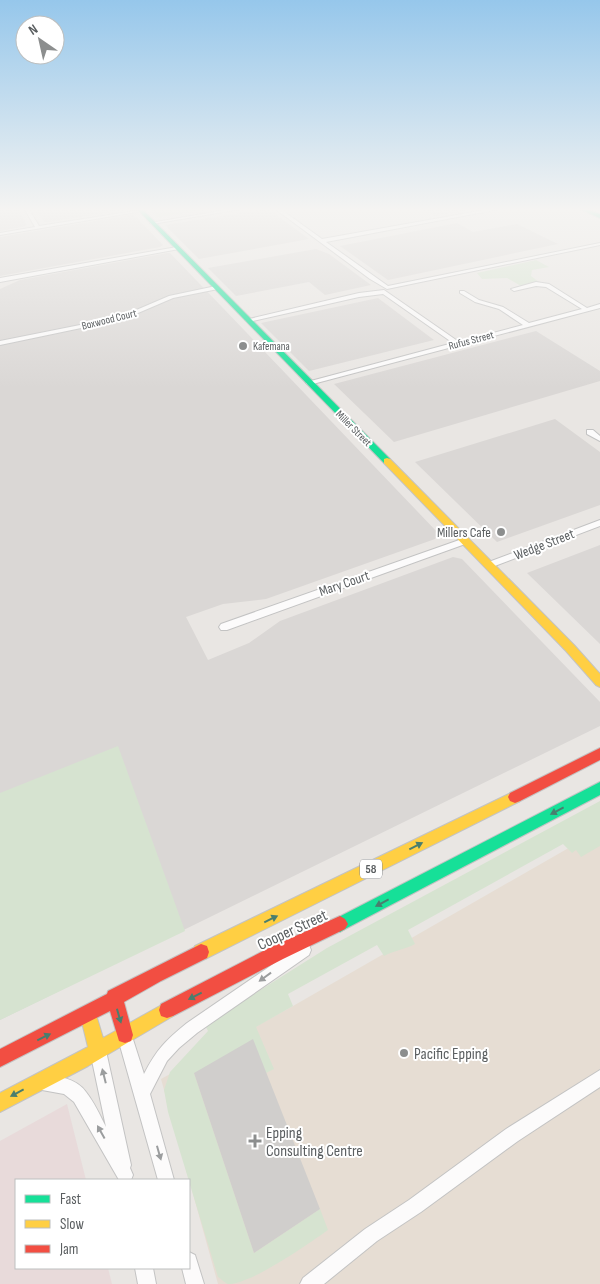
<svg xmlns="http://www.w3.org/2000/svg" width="600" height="1284" font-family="'Sofia Sans Condensed',sans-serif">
  <rect width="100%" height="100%" fill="#e9e6e3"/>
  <!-- commercial -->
  <path fill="#e6ddd3" d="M600,830V1284H218L161,1079L293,1006Z"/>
  <!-- industrial -->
  <path fill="#dad7d5" d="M0,208H17L27,225L22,227L0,231Z
    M35,208H128L129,209L49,222H44Z
    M266,209L270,210L309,239L199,259L165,225Z
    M131,215L135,216L163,245L160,247L0,276V237Z
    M457,223L473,232L517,224L558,244L388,280L340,246Z
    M316,249L329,254L371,285L325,295L309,282L236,296L208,268Z
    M167,253H170L223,308L438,533L435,539L266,599L223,604L186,617L208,660L249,643L280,621L453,557L462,559L600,702V726L0,1020V289L20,280Z
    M378,298L434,340L309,371L261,323Z
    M536,331L600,371V381L394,442L334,384Z
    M555,419L600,452V505L497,542L415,462Z
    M600,545V644L527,573Z"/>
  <!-- education -->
  <path fill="#dad6d3" d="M420,208H479L435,216Z"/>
  <!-- medical -->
  <path fill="#e8dada" d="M67,1104L86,1180H16V1268H108L112,1284H0V1141Z"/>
  <!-- green -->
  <path fill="#d6e3d0" d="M148,208H218L158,217Z
    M536,260L549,267L532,270L531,276L539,282L521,286L507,278L482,279L477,273Z
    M118,746L185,931L0,1020V793Z
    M600,801V846L581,857L576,850L572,853L563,844L408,930L415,944C404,950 395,950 384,956L377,945L288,994L293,1006L256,1027L274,1069L266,1073H194L254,1253L320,1209L328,1230C308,1244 252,1284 228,1284C225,1283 221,1279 218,1277L168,1112L164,1090L170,1072L208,1031L205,1025L327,948Z"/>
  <!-- building -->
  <path fill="#d0cecc" d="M253,1039L320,1209L254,1253L194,1073Z"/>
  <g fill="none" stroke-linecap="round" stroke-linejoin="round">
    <!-- street casing -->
    <g stroke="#c3c3c3" stroke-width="2">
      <path id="street" d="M24,208H28L39,226L141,210L143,211L0,235V233L35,227Z
        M237,208H247L152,224L150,223Z
        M274,208H279L322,239L496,208H505L326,242L388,286L600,243V245L387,289L370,279Z
        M177,247L179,249L0,282V278Z
        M536,282L549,284L587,308L600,304V308L309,385L306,383L307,382L453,343L383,294L359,297L248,322L245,320L359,293L384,290L459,342L523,325L499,309L475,302L460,293V291H464L479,300L503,307L529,323L582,309L546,287L536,286L514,291L511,289Z
        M216,286L218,287V289L173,298L124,319L0,345V341L120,317L169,296Z
        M587,430H593L600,436V441L587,434Z
        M600,520V526L492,567H486L484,565L486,563Z
        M465,538L468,539L469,541L468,543L227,630H221L219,627L221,624Z
        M304,943L309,945L311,950L309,955L197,1033L179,1048L167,1061L150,1094L174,1180H158L117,1035L120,1030L125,1027L130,1030L144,1074C157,1049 165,1041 187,1023Z
        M98,1043L103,1046L106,1051L131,1165L130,1168L133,1175L131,1180H119L74,1102L64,1094L42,1090L40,1084L42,1078C56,1073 78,1080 86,1092C94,1102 100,1115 106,1127L90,1051L93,1046Z
        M600,1070V1087L518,1141L421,1212L377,1241L324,1284H300L303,1278L365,1229L409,1200L506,1129Z
        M189,1252L195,1255L204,1284H186L182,1268H189Z
        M135,1268H153L156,1284H138Z"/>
    </g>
    <!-- fast casing -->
    <g stroke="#c3c3c3" stroke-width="2">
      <path id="fast" d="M136,208H141L390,459V463H384Z
        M577,208H584L600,214V218Z
        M600,782V795L345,929L340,932L335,929L332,924L335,919Z"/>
    </g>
    <!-- slow casing -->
    <g stroke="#c3c3c3" stroke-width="2">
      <path id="slow" d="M387,458L390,459L574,645L600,674V687L596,685L566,651L384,463V459Z
        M515,791L520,793L522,797L520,801L207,958L201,960L195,958L193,952L195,946Z
        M167,1002L173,1004L175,1010L173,1016L88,1066L0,1112V1093L88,1047L80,1014L82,1008L88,1006L94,1008L103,1038Z"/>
    </g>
    <!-- jam casing -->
    <g stroke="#c3c3c3" stroke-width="2">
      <path id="jam" d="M600,748V760L520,801L515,803L510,801L508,797L510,793Z
        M340,916L345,919L348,924L345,929L283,959L173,1016L167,1018L161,1016L159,1010L161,1004L271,947Z
        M201,944L207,946L209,952L207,958L161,981L124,1002L133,1035L131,1041L125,1043L119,1041L110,1011L0,1067V1049L107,994L108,991Z"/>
    </g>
    <!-- street -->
    <use href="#street" fill="#fcfbfb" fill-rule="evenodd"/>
    <!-- fast -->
    <use href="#fast" fill="#16e098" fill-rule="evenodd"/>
    <!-- slow -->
    <use href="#slow" fill="#ffcf43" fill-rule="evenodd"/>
    <!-- jam -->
    <use href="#jam" fill="#f24e42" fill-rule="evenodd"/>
  </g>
  <!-- one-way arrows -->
  <defs><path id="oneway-solid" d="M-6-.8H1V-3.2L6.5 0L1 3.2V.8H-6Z" transform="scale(1.25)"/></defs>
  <g fill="#497e6e">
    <use href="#oneway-solid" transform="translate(557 811) rotate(152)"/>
    <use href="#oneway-solid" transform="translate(416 846) rotate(-27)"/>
    <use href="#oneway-solid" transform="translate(382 903) rotate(152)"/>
    <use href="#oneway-solid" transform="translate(271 919) rotate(-26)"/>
    <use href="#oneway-solid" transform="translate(195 996) rotate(153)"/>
    <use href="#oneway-solid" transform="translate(119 1016) rotate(74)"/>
    <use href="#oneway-solid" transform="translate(44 1037) rotate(-26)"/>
    <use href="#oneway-solid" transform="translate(17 1093) rotate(152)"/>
  </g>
  <g fill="#9b9d9e">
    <use href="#oneway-solid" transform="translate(265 977) rotate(144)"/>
    <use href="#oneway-solid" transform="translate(104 1076) rotate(-104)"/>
    <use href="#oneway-solid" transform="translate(101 1132) rotate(-119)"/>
    <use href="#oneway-solid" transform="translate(159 1153) rotate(74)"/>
  </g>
  <!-- sky -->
  <linearGradient id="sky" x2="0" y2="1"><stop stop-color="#96c7eb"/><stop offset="0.54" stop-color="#f5f4f2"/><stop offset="1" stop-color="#f5f4f2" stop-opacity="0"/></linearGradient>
  <rect width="600" height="388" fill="url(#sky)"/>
  <!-- markers -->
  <g fill="#8c8e8e" stroke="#fff" stroke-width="2">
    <circle cx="243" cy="346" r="5"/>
    <circle cx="501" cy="532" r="5"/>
    <circle cx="404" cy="1053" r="5"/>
    <path d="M252.5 1133.5h5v5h5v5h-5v5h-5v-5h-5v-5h5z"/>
  </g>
  <g text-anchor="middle" stroke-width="4" stroke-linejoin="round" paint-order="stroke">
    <!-- far-street labels -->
    <g font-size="11" fill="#5a5e60" stroke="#fff">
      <text transform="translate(109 319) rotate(-14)" y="4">Boxwood Court</text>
      <text transform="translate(471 340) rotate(-15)" y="4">Rufus Street</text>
      <text transform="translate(354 428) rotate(45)" y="4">Miller Street</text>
    </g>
    <!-- far-poi labels -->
    <g font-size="11" fill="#5a5e60" stroke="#fff" text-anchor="start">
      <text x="253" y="350">Kafemana</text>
    </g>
    <!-- shield labels -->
    <rect fill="#fff" stroke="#8c8e90" stroke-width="1" x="360" y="859.5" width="22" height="19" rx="4"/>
    <g font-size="12" font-weight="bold" fill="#5a5e60">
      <text x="371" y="873">58</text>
    </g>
    <!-- poi labels -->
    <g font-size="14" fill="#5a5e60" stroke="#fff" text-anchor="end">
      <text x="491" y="537">Millers Cafe</text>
    </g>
    <!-- street labels -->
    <g font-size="14" fill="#5a5e60" stroke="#fff">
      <text transform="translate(544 544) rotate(-21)" y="5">Wedge Street</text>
      <text transform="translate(344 583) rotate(-19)" y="5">Mary Court</text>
    </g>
    <!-- near-street labels -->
    <g font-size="16" fill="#5a5e60" stroke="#fff">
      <text transform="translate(292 929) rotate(-25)" y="6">Cooper Street</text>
    </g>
    <!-- near-poi labels -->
    <g font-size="16" fill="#5a5e60" stroke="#fff" text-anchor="start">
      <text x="414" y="1059">Pacific Epping</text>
      <text x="266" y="1138">Epping<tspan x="266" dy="18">Consulting Centre</tspan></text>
    </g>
  </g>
  <!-- legend -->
  <rect x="15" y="1179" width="175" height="90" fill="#ffffff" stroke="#bdbfbf"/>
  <rect x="25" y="1195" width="25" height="8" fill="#16e098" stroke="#bdbfbf"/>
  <text x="60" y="1204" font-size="15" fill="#5a5e60">Fast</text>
  <rect x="25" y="1220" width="25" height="8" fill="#ffcf43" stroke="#bdbfbf"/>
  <text x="60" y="1229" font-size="15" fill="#5a5e60">Slow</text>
  <rect x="25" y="1245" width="25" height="8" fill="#f24e42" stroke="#bdbfbf"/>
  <text x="60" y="1254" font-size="15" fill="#5a5e60">Jam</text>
  <!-- north arrow -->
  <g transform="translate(40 40) rotate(326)"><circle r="24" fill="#ffffff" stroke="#bdbfbf"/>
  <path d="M0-4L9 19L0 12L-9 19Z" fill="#8c8e8e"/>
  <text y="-8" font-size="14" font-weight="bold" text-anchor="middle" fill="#5a5e60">N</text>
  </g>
</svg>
